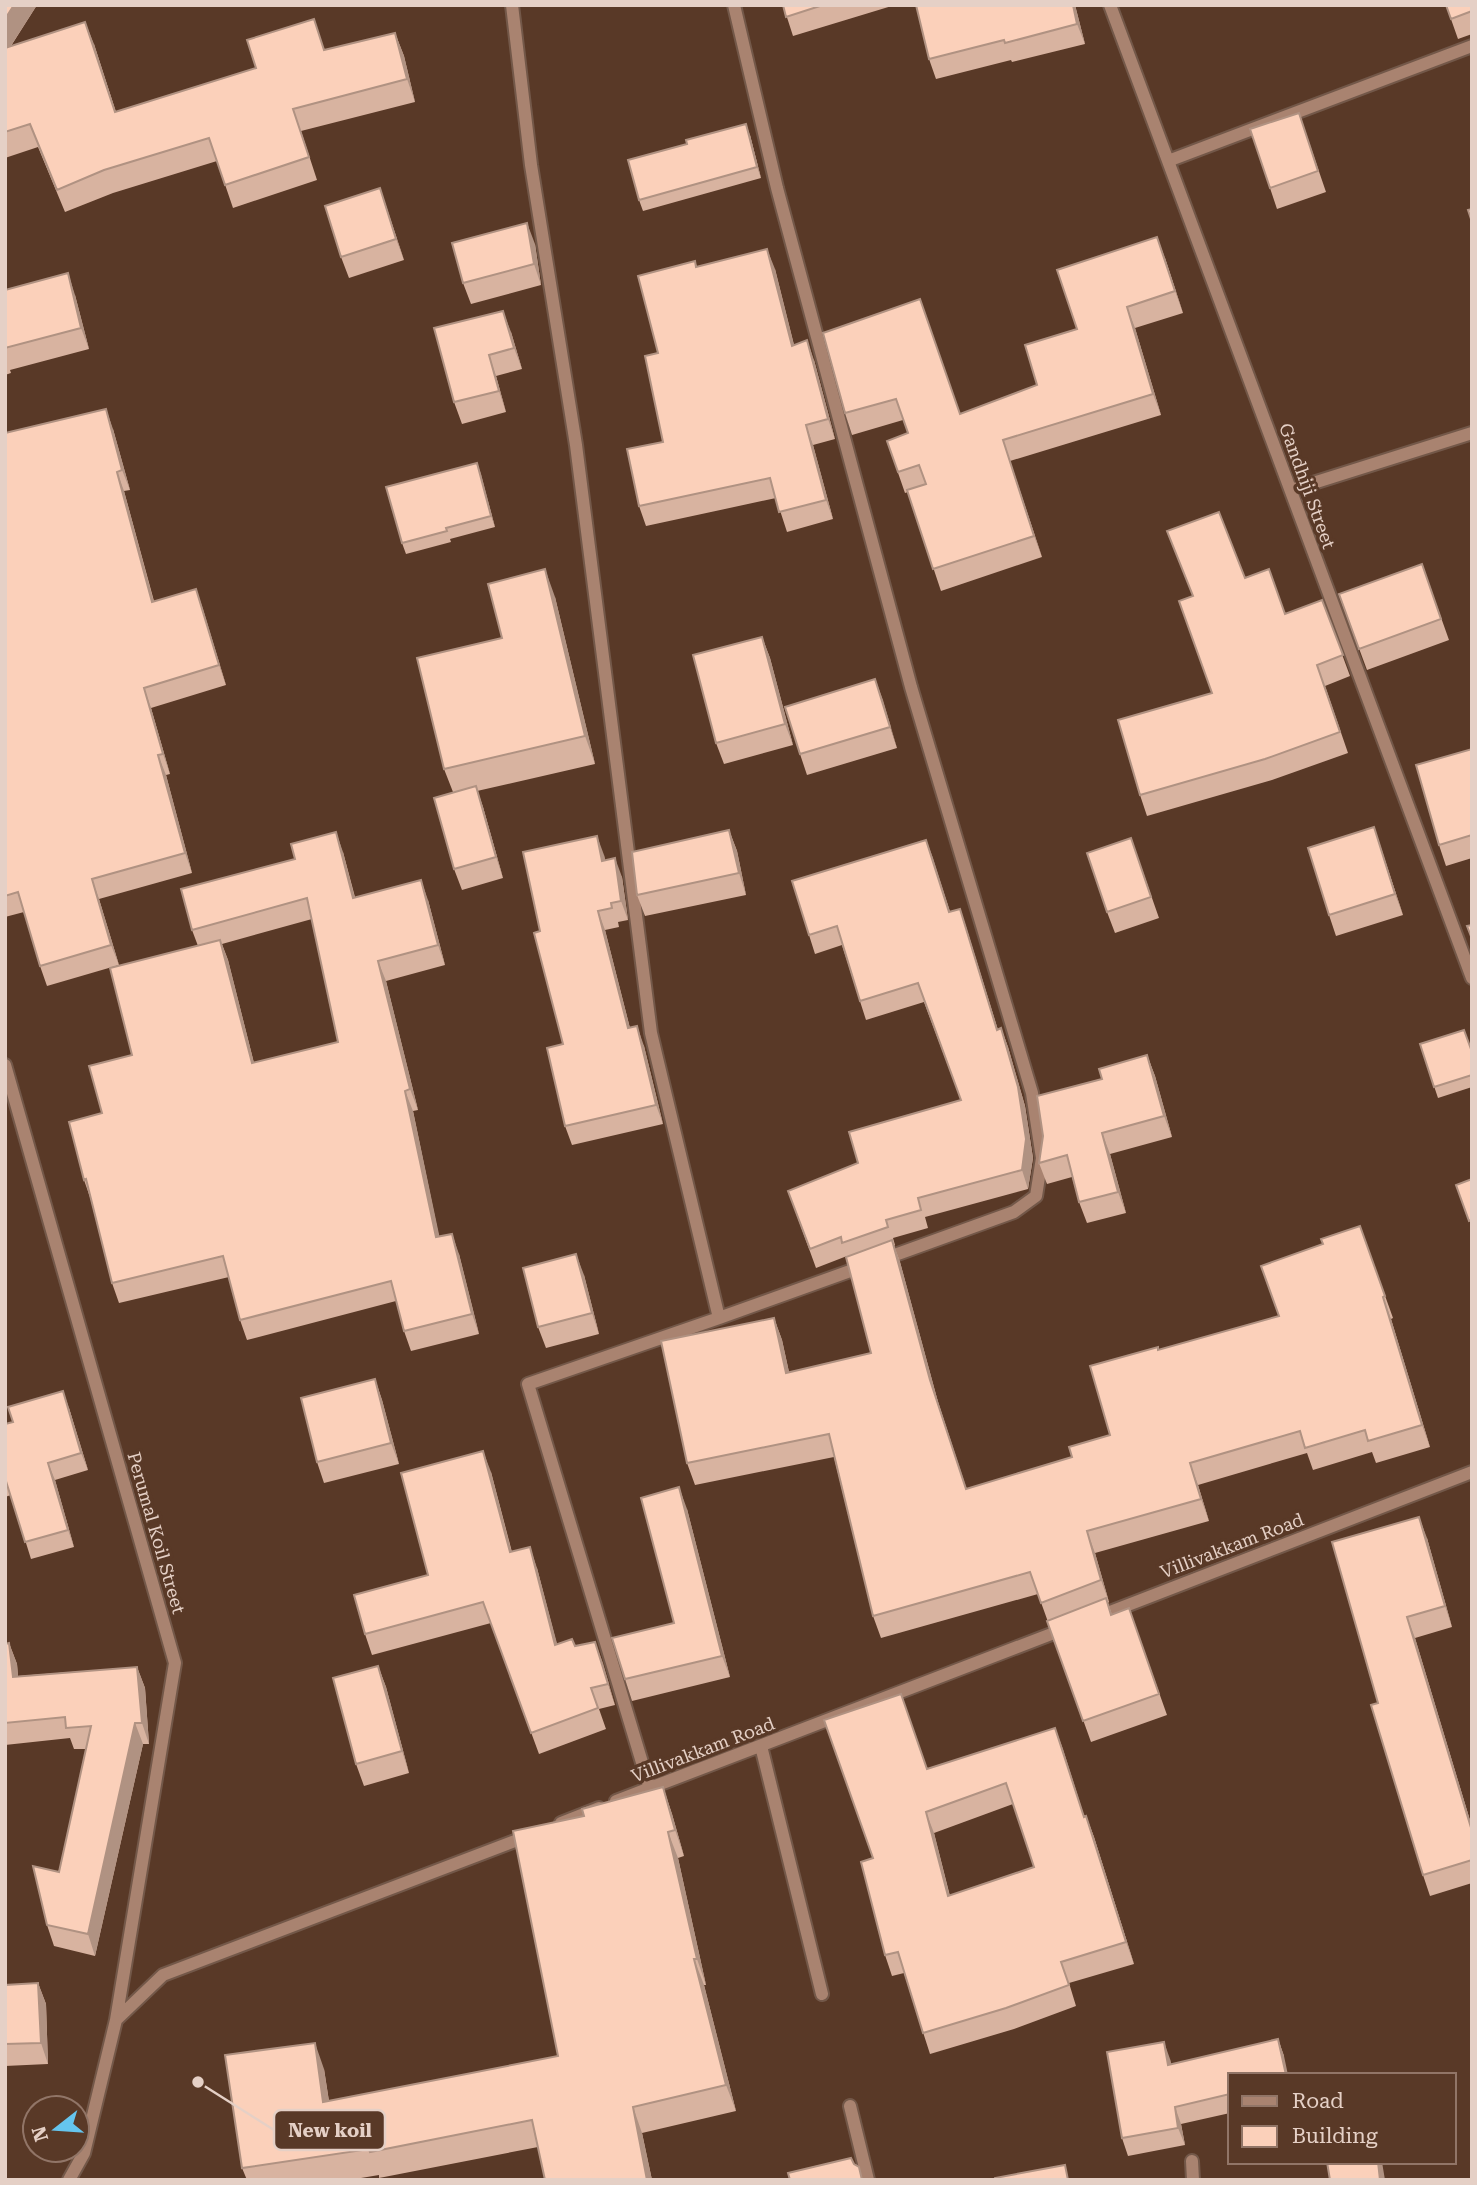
<svg xmlns="http://www.w3.org/2000/svg" width="1477" height="2185" font-family="'Roboto Serif',serif">
  <rect width="100%" height="100%" fill="#593927"/>
  <g fill="none" stroke-linecap="round" stroke-linejoin="round">
    <!-- minor casing -->
    <g stroke="#735849" stroke-width="16">
      <path id="minor" d="M512,5L531,165L576,445L651,1033L719,1318L528,1384L650,1789
        M734,5L777,188L911,687L1032,1093L1042,1158L1036,1196L1014,1212L881,1260
        M1110,5L1472,978
        M1168,161L1472,46
        M1291,490L1472,433
        M5,1065L175,1663L116,2020
        M719,1318L864,1266
        M1097,1617L1472,1472
        M761,1746L822,1994
        M616,1801L1067,1628
        M561,1823L599,1808
        M850,2106L868,2180
        M1192,2161L1193,2180
        M69,2180L84,2153L116,2020L163,1975L528,1836"/>
    </g>
    <!-- minor -->
    <use href="#minor" stroke="#a98370" stroke-width="12"/>
  </g>
  <!-- wall -->
  <path fill="#d8b3a0" fill-rule="evenodd" d="M5,5H37L11,46L94,44L116,112L325,50L395,33L404,56L415,102L301,131L317,180L233,208L217,161L113,193L65,212L38,147L5,158Z
    M783,5H895L793,36Z
    M916,5H1075L1085,44L1012,62L1011,60L936,79L929,59Z
    M1446,5H1472V34L1458,39Z
    M1299,113L1326,192L1277,209L1270,188Z
    M750,135L761,178L643,211L639,200Z
    M380,188L404,260L349,278L341,257Z
    M535,244L541,285L471,304L463,283Z
    M1165,258L1183,313L1135,328L1161,415L1010,461L1042,557L941,591L908,492L905,493L887,441L908,433L903,420L852,435L845,413L823,333L960,414L1037,385L1077,329Z
    M695,261L697,267L775,269L794,345L814,360L835,439L813,445L833,519L787,532L776,498L646,526L639,506L663,442L658,353Z
    M5,290L75,295L89,349L10,370L11,373L5,375Z
    M434,328L511,332L522,369L496,376L506,412L462,424L454,402Z
    M113,429L130,490L124,491L154,601L196,589L226,685L151,708L170,774L166,775L192,873L99,899L119,965L47,986L40,966L24,912L5,917V433Z
    M477,463L495,527L450,539L451,542L406,554L402,543Z
    M1422,564L1449,640L1367,670L1339,594Z
    M1245,578L1285,614L1322,600L1350,676L1325,686L1348,753L1272,780L1147,816L1140,795L1212,693Z
    M555,597L595,764L477,791L483,807L503,878L462,890L454,869L453,792L444,769L502,638Z
    M762,637L770,658L793,745L724,764L716,743Z
    M875,679L897,748L807,775L800,754Z
    M1472,749V858L1446,866L1439,845Z
    M1374,827L1403,915L1336,936L1329,915Z
    M729,830L737,851L746,895L645,916L637,895Z
    M1131,838L1159,918L1115,933L1107,912Z
    M926,840L950,912L960,909L966,927L998,1030L1001,1028L1008,1047L1025,1106L1033,1158L1028,1189L925,1217L928,1228L893,1238L895,1245L894,1246L900,1262L938,1402L966,1489L1072,1457L1110,1435L1159,1350L1279,1316L1323,1244L1360,1226L1393,1318L1391,1319L1430,1447L1376,1463L1372,1452L1313,1470L1307,1453L1198,1485L1209,1521L1095,1553L1109,1602L1108,1603L1112,1615L1129,1608L1167,1715L1091,1742L1038,1594L881,1638L873,1616L834,1457L695,1485L687,1463L774,1318L782,1340L789,1372L871,1353L847,1256L816,1268L788,1191L858,1163L961,1100L924,1002L866,1020L842,945L815,954L809,935Z
    M343,852L355,897L428,900L445,965L386,981L418,1110L413,1111L439,1237L459,1254L479,1334L411,1351L404,1331L396,1301L247,1340L240,1320L229,1277L119,1303L112,1283L91,1200L84,1180L102,1113L132,1055L198,946L192,930ZM312,919L338,1042L254,1063L228,960L222,944Z
    M604,855L605,860L622,877L628,920L618,922L619,927L605,930L630,1028L644,1046L663,1124L572,1145L565,1126L563,1044L540,931Z
    M1420,1044L1472,1051V1087L1438,1098Z
    M1147,1055L1155,1076L1172,1137L1110,1154L1126,1213L1087,1223L1079,1202L1072,1177L1047,1184L1039,1163L1102,1079Z
    M584,1275L599,1334L546,1348L538,1327Z
    M375,1379L382,1400L399,1464L324,1483L317,1462Z
    M69,1408L88,1470L55,1480L74,1547L31,1559L11,1495L5,1497V1424Z
    M491,1472L512,1552L537,1568L557,1645L575,1646L595,1642L615,1705L599,1709L606,1729L539,1754L491,1623L372,1655L365,1634L428,1575Z
    M687,1509L730,1677L632,1701L625,1679L674,1623Z
    M1427,1538L1452,1627L1415,1638L1472,1827V1883L1430,1896L1423,1875L1378,1703Z
    M9,1643L17,1664L18,1676L137,1667L145,1688L149,1744H143L95,1956L54,1946L47,1925L86,1749H74L70,1738L5,1745V1644Z
    M378,1666L386,1687L409,1773L364,1786L356,1764Z
    M1055,1728L1084,1817L1086,1816L1094,1837L1134,1964L1069,1983L1076,2006L1014,2029L930,2054L904,1973L892,1976L885,1955L873,1858L927,1769ZM1013,1804L1034,1867L950,1896L934,1833Z
    M663,1787L672,1814L684,1856L678,1858L706,1985H704L736,2111L642,2133L652,2180H545L538,2147L379,2178V2175L349,2180H247L242,2168L324,2069L329,2101L558,2056L584,1816Z
    M38,1983L46,2004L48,2064L5,2066V1985Z
    M1278,2039L1284,2056L1230,2075V2113L1181,2124L1185,2145L1128,2156L1122,2138L1170,2059L1171,2064Z"/>
  <!-- shaded-wall -->
  <path fill="#b09282" d="M14,5H37L5,55V19Z
    M1073,5H1075L1085,44L1077,24Z
    M85,22L94,44L123,135L115,112Z
    M395,33L404,56L415,102L407,79Z
    M746,124L750,135L761,178L757,167Z
    M380,188L404,260L396,239Z
    M527,223L535,244L541,285L534,264Z
    M1157,237L1165,258L1183,313L1175,291Z
    M767,249L775,269L799,365L792,346Z
    M68,273L75,295L89,349L81,328Z
    M1127,307L1135,328L1161,415L1153,394Z
    M503,311L511,332L522,369L514,348Z
    M807,340L814,360L835,439L828,419Z
    M489,355L496,376L506,412L499,391Z
    M106,409L113,429L130,490L122,470Z
    M806,425L813,445L833,519L826,500Z
    M1003,440L1042,557L1034,536Z
    M477,463L481,474L495,527L491,516Z
    M117,472L124,491L159,621L152,602Z
    M545,569L555,597L595,764L585,736Z
    M196,589L203,609L226,685L219,665Z
    M762,637L770,658L793,745L785,724Z
    M875,679L883,700L897,748L890,727Z
    M144,688L151,708L170,774L163,754Z
    M158,755L166,775L192,873L185,853Z
    M476,786L483,807L503,878L496,857Z
    M1374,827L1381,848L1403,915L1395,894Z
    M729,830L737,851L746,895L739,873Z
    M336,832L343,852L360,918L353,898Z
    M597,836L604,855L609,880L602,861Z
    M926,840L933,858L956,930L949,912Z
    M615,858L622,877L628,920L621,901Z
    M92,879L99,899L119,965L111,945Z
    M421,880L428,900L445,965L438,945Z
    M960,909L966,927L1003,1048L997,1030Z
    M598,911L605,930L635,1048L628,1028Z
    M220,940L228,960L259,1083L252,1063Z
    M378,961L386,981L418,1110L410,1089Z
    M637,1026L644,1046L663,1124L656,1105Z
    M1001,1028L1008,1047L1025,1106L1033,1158L1028,1189L1022,1170Z
    M1147,1055L1155,1076L1172,1137L1164,1116Z
    M405,1091L413,1111L444,1258L436,1237Z
    M1102,1133L1110,1154L1126,1213L1118,1192Z
    M452,1234L459,1254L479,1334L472,1314Z
    M892,1240L900,1262L938,1402L974,1511L930,1380Z
    M576,1254L584,1275L599,1334L592,1313Z
    M1383,1297L1391,1319L1430,1447L1422,1425Z
    M774,1318L782,1340L794,1395L786,1373Z
    M375,1379L382,1400L399,1464L391,1443Z
    M63,1391L69,1408L88,1470L81,1453Z
    M483,1451L491,1472L517,1573L510,1552Z
    M48,1463L55,1480L74,1547L68,1530Z
    M1190,1463L1198,1485L1209,1521L1201,1499Z
    M679,1487L687,1509L730,1677L722,1656Z
    M1419,1517L1427,1538L1452,1627L1445,1606Z
    M1087,1531L1095,1553L1109,1602L1101,1580Z
    M530,1547L537,1568L563,1666L555,1645Z
    M1407,1617L1415,1638L1472,1827V1831Z
    M595,1642L603,1663L615,1705L608,1684Z
    M9,1643L17,1664L20,1698L13,1677Z
    M378,1666L386,1687L409,1773L402,1751Z
    M137,1667L145,1688L149,1744L142,1723Z
    M135,1723L143,1744L95,1956L88,1934Z
    M1055,1728L1063,1749L1091,1838L1084,1817Z
    M663,1787L672,1814L684,1856L675,1830Z
    M926,1812L934,1833L955,1917L948,1896Z
    M1086,1816L1094,1837L1134,1964L1126,1942Z
    M668,1832L678,1858L706,1985L697,1959Z
    M694,1959L704,1985L736,2111L726,2085Z
    M38,1983L46,2004L48,2064L41,2043Z
    M1278,2039L1284,2056L1288,2075H1286Z
    M1164,2042L1170,2059L1174,2082L1168,2065Z
    M315,2043L324,2069L333,2128L323,2102Z
    M633,2107L642,2133L652,2180H647Z
    M1175,2107L1181,2124L1185,2145L1178,2128Z
    M1378,2162H1382L1385,2180H1380Z"/>
  <!-- building -->
  <path fill="#fbd0ba" stroke="#b09282" stroke-width="2" fill-rule="evenodd" d="M5,5H14L5,19Z
    M783,5H823L786,17Z
    M916,5H1073L1077,24L1005,43L1004,40L929,59Z
    M1446,5H1472V11L1451,19Z
    M314,19L324,50L395,33L407,79L293,109L309,157L225,185L209,138L104,170L57,190L30,124L5,132V48L85,22L115,112L256,68L247,40Z
    M1299,113L1318,171L1270,188L1250,129Z
    M746,124L757,167L639,200L628,160L687,144L686,140Z
    M380,188L396,239L341,257L325,206Z
    M1472,209V222L1468,210Z
    M527,223L534,264L463,283L452,243Z
    M1157,237L1175,291L1127,307L1153,394L1003,440L1034,536L933,569L907,490L926,484L919,465L898,472L887,441L908,433L896,399L845,413L823,333L920,299L960,414L1037,385L1025,345L1077,329L1057,270Z
    M767,249L792,346L807,340L828,419L806,425L826,500L779,512L770,478L639,506L627,449L663,442L645,356L658,353L638,276L695,261L696,267Z
    M68,273L81,328L5,348V290Z
    M503,311L514,348L489,355L499,391L454,402L434,328Z
    M106,409L122,470L117,472L152,602L196,589L219,665L144,688L163,754L158,755L185,853L92,879L111,945L40,966L18,892L5,896V433Z
    M477,463L491,516L446,528L447,531L402,543L386,487Z
    M1219,512L1245,578L1269,569L1285,614L1322,600L1343,655L1317,665L1340,732L1265,759L1140,795L1118,720L1212,693L1179,601L1193,596L1167,531Z
    M1422,564L1441,619L1359,649L1339,594Z
    M545,569L585,736L444,769L417,658L502,638L488,584Z
    M762,637L785,724L716,743L693,655Z
    M875,679L890,727L800,754L785,707Z
    M1472,749V835L1439,845L1416,765Z
    M476,786L496,857L454,869L434,798Z
    M1374,827L1395,894L1329,915L1308,848Z
    M729,830L739,873L637,895L632,852Z
    M336,832L353,898L421,880L438,945L378,961L410,1089L405,1091L436,1237L452,1234L472,1314L404,1331L391,1281L240,1320L223,1256L112,1283L86,1179L84,1180L69,1122L102,1113L89,1066L132,1055L110,968L220,940L252,1063L338,1042L307,898L192,930L181,889L295,859L291,844Z
    M597,836L602,861L615,858L621,901L611,903L612,908L598,911L628,1028L637,1026L656,1105L565,1126L547,1048L563,1044L534,933L540,931L523,852Z
    M1131,838L1151,897L1107,912L1087,853Z
    M926,840L949,912L960,909L997,1030L1001,1028L1018,1087L1026,1139L1022,1170L918,1198L921,1210L886,1220L888,1227L842,1243L841,1237L810,1249L788,1191L858,1163L849,1132L961,1100L918,983L860,1001L837,926L809,935L792,881Z
    M1472,925V939L1467,926Z
    M1464,1030L1472,1052V1075L1434,1087L1420,1044Z
    M1147,1055L1164,1116L1102,1133L1118,1192L1079,1202L1067,1155L1039,1163L1043,1136L1037,1096L1102,1079L1099,1069Z
    M1472,1179V1220L1469,1221L1456,1185Z
    M1360,1226L1385,1296L1383,1297L1422,1425L1368,1441L1365,1430L1305,1448L1300,1431L1190,1463L1201,1499L1087,1531L1101,1580L1041,1603L1030,1572L873,1616L829,1434L687,1463L661,1341L774,1318L786,1373L871,1353L846,1257L892,1240L930,1380L966,1489L1072,1457L1069,1447L1110,1435L1090,1366L1158,1347V1350L1279,1316L1261,1266L1323,1244L1321,1239Z
    M576,1254L592,1313L538,1327L523,1268Z
    M375,1379L391,1443L317,1462L301,1398Z
    M63,1391L81,1453L48,1463L68,1530L25,1542L5,1478V1424L13,1422L8,1407Z
    M483,1451L510,1552L530,1547L555,1645L572,1639L575,1646L595,1642L608,1684L591,1688L598,1708L531,1733L483,1602L365,1634L354,1595L428,1575L401,1473Z
    M679,1487L722,1656L625,1679L612,1638L674,1623L641,1498Z
    M1419,1517L1445,1606L1407,1617L1472,1831V1860L1423,1875L1371,1705L1378,1703L1332,1542Z
    M1106,1598L1111,1615L1129,1608L1159,1694L1083,1721L1047,1621Z
    M9,1643L13,1677L137,1667L142,1723H135L88,1934L47,1925L33,1866L59,1872L91,1726L66,1728L65,1717L5,1723V1644Z
    M378,1666L402,1751L356,1764L333,1678Z
    M901,1694L927,1769L1055,1728L1084,1817L1086,1816L1126,1942L1061,1962L1069,1985L1006,2008L923,2033L898,1952L885,1955L861,1862L873,1858L824,1720ZM1006,1783L1034,1867L948,1896L926,1812Z
    M663,1787L675,1830L668,1832L697,1959H694L726,2085L633,2107L647,2180H545L532,2120L370,2152L369,2149L242,2168L225,2055L315,2043L323,2102L558,2056L513,1831L584,1816L582,1809Z
    M38,1983L41,2043L5,2044V1985Z
    M1278,2039L1286,2075H1230V2094L1175,2107L1178,2128L1122,2138L1107,2052L1164,2042L1168,2065Z
    M851,2158L854,2164L859,2167L862,2180H790L788,2173Z
    M1327,2162H1378L1380,2180H1330Z
    M1065,2165L1068,2180H995V2178Z"/>
  <g text-anchor="middle" stroke-width="7" stroke-linejoin="round" paint-order="stroke">
    <!-- street labels -->
    <g font-size="18" fill="#e5d0c6" stroke="#593927">
      <text transform="translate(1307 486) rotate(70)" y="6">Gandhiji Street</text>
      <text transform="translate(156 1533) rotate(74)" y="6">Perumal Koil Street</text>
      <text transform="translate(1232 1546) rotate(-21)" y="6">Villivakkam Road</text>
      <text transform="translate(703 1750) rotate(-21)" y="6">Villivakkam Road</text>
    </g>
  </g>
  <!-- callouts -->
  <path fill="none" stroke="#e5d0c6" stroke-width="2.5" d="M198 2082L274 2130"/>
  <circle fill="#e5d0c6" stroke="#593927" stroke-width="2.5" cx="198" cy="2082" r="7"/>
  <rect fill="#593927" stroke="#e5d0c6" stroke-width="2.5" x="274" y="2110" width="111" height="40" rx="7"/>
  <g font-size="19" text-anchor="middle" font-weight="bold" fill="#e5d0c6">
    <text x="330" y="2137">New koil</text>
  </g>
  <!-- border -->
  <rect width="1477" height="2185" fill="none" stroke="#e5d0c6" stroke-width="14"/>
  <!-- legend -->
  <rect x="1228" y="2073" width="228" height="91" fill="#593927" stroke="#917567" stroke-width="2"/>
  <rect x="1242" y="2096" width="35" height="10" fill="#a98370" stroke="#917567" stroke-width="2"/>
  <text x="1292" y="2108" font-size="21" fill="#e5d0c6">Road</text>
  <rect x="1242" y="2126" width="35" height="21" fill="#fbd0ba" stroke="#917567" stroke-width="2"/>
  <text x="1292" y="2143" font-size="21" fill="#e5d0c6">Building</text>
  <!-- north arrow -->
  <g transform="translate(56 2129) rotate(253)"><circle r="33" fill="#593927" stroke="#917567" stroke-width="2"/>
  <path d="M0-5L12 26L0 18L-12 26Z" fill="#65c5ee"/>
  <text y="-10" font-size="19" font-weight="bold" text-anchor="middle" fill="#e5d0c6">N</text>
  </g>
</svg>
